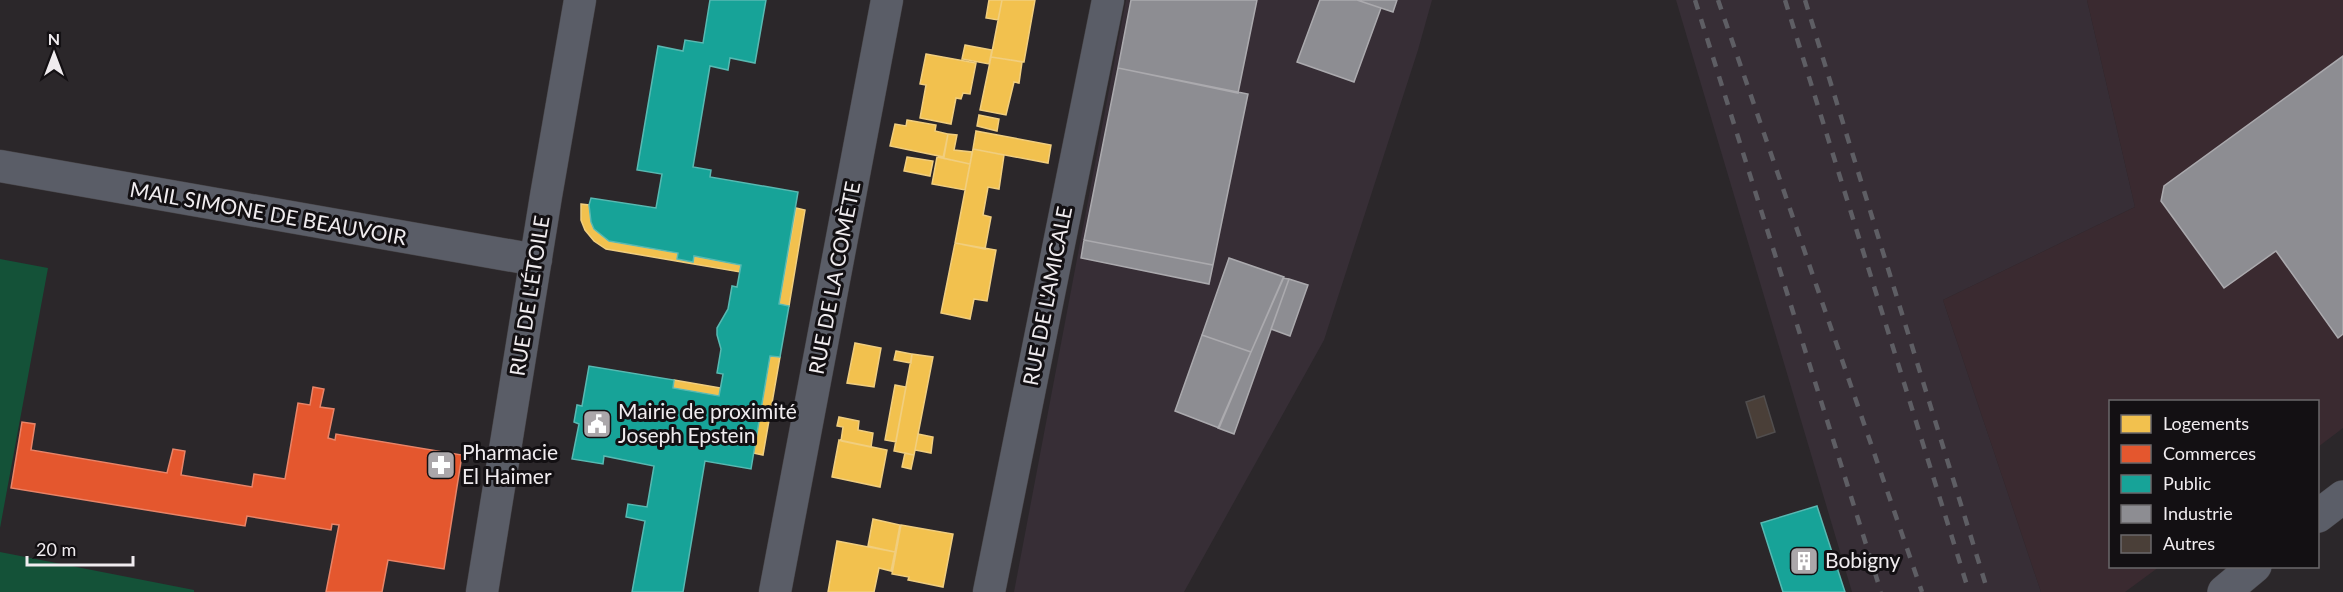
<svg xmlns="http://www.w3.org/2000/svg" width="2343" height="592" font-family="Lato,sans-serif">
  <rect width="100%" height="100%" fill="#2b272a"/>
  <!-- built -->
  <path fill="#372e36" d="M1126,0H1432L1418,50L1324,340L1184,592H1014Z
    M1676,0H2087L2135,207L1943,300L2041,592H1852Z"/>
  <!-- industrial -->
  <path fill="#3a2a30" d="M2087,0H2343V428L2318,447V402H2110V566L2159,567L2125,592H2041L1943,300L2135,207Z"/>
  <!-- green -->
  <path fill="#145238" d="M0,259L48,268L0,528Z
    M0,552L194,590V592H0Z"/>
  <!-- homes -->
  <path fill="#f2c14e" stroke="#f1ce7e" stroke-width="1.5" d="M989,0H1002L998,20L986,18Z
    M1002,0H1035L1024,62L991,57Z
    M965,45L992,50L989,64L962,59Z
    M926,54L976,63L970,94L963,93L961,99L956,98L951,124L920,118L926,85L920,84Z
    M991,57L1022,62L1019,83L1014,82L1006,115L980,110Z
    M979,115L999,119L997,131L977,126Z
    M907,120L936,125L935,131L948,134L944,157L890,146L895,124L906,126Z
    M976,131L1051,145L1048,163L973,149Z
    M948,134L957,135L954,150L972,152L970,164L943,158Z
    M973,149L1004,155L999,189L988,187L983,215L991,217L985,249L955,243Z
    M907,157L933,161L930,176L904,171Z
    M937,157L970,164L965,190L932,184Z
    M581,204L589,205L591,222L594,229L609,241L678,253L677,259L693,262L694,256L741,265L740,272L606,249L594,241L585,230L581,220Z
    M796,208L805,210L789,306L779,304Z
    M955,243L996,250L987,301L974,299L970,319L941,313Z
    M855,343L881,348L874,387L847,383Z
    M896,351L912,354L911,363L894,360Z
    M912,354L933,357L914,455L894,451Z
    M770,356L780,357L763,455L753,453Z
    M674,380L721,388L719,396L673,388Z
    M895,385L906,387L896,442L885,440Z
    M839,417L859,421L858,430L873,433L871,447L841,441L843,427L837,426Z
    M918,434L933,437L931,453L915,450Z
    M839,440L887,450L880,487L832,477Z
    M905,453L914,455L911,469L902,467Z
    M873,519L900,525L895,552L868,546Z
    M901,525L953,534L943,587L908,580L909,577L892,574Z
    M837,541L895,552L891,571L879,568L874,592H828Z"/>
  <!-- shops -->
  <path fill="#e4572e" stroke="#e88468" stroke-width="1.5" d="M313,387L324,389L320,407L334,409L328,438L335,440L336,434L462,455L444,569L388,560L382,592H326L339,525L332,524L331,530L247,516L245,526L11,488L22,422L35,424L31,450L167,473L173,449L185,451L181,475L252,487L254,474L285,479L298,403L310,405Z"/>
  <!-- public -->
  <path fill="#17a398" stroke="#58b9b2" stroke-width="1.5" d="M710,0H766L755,63L730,58L728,70L710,66L693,167L711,170L710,177L798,192L779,304L789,306L780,357L770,356L751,469L705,461L683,592H632L645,521L626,517L628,504L647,507L654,466L604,456L603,464L572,459L579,424L574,422L577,405L582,406L589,366L674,380L673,388L719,396L723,374L717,373L721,349L717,335V328L728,309L732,286L737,287L741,265L694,256L693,262L677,259L678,253L609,241L594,229L591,222L589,205L591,198L656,208L662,174L637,170L658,46L683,51L685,40L703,43Z
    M1817,506L1845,592H1783L1761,523Z"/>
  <!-- industry -->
  <path fill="#8d8d92" stroke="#abaaae" stroke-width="1.5" d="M1131,0H1257L1238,93L1118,68Z
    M1320,0H1357L1381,8L1354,82L1297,62Z
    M1357,0H1397L1393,12Z
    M2343,56V334L2338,338L2276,251L2224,288L2161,201L2164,186Z
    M1118,68L1248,94L1213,265L1084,240Z
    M1084,240L1213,265L1209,284L1081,258Z
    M1229,258L1284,277L1251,352L1202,335Z
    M1283,278L1289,279L1234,434L1218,428Z
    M1289,279L1308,285L1290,336L1271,329Z
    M1202,335L1251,352L1219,428L1175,411Z"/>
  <!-- building -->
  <path fill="#4a3f38" stroke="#514e4e" stroke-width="1.5" d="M1764,396L1775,432L1757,438L1746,402Z"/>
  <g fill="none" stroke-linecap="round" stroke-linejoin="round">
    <!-- minor casing -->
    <g stroke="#464346" stroke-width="33">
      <path id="minor" d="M0,166L536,260
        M482,592L546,196L580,0
        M775,592L887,0
        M989,592L1108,0"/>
    </g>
    <!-- primary casing -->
    <g stroke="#464346" stroke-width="34">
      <path id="primary" d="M2318,516L2343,497
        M2224,592L2255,566"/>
    </g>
    <!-- minor -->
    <use href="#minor" stroke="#5a5d67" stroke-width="32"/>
    <!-- primary -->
    <use href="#primary" stroke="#5b5e68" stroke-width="33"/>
    <!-- rail -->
    <path stroke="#5e5e64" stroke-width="4.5" stroke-dasharray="10 10" stroke-linecap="butt" d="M1695,0L1881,592
      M1718,0L1922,592
      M1785,0L1969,592
      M1805,0L1988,592"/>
  </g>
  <!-- icons -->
  <defs>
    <g id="civic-square" transform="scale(1.5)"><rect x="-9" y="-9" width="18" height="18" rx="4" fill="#aba7aa" stroke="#131013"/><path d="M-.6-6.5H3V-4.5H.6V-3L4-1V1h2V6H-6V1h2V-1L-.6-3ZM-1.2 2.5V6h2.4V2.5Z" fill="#fff"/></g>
    <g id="pharmacy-square" transform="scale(1.5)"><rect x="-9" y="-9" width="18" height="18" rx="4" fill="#aba7aa" stroke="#131013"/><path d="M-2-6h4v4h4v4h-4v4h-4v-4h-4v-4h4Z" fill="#fff"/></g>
    <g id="building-square" transform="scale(1.5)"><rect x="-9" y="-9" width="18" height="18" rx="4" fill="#aba7aa" stroke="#131013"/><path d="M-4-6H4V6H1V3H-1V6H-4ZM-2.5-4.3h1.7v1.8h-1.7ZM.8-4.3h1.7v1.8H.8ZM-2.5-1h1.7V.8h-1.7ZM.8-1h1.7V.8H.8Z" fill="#fff"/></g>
  </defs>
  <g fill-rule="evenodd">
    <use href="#civic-square" x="597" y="424"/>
    <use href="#pharmacy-square" x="441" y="465"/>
    <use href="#building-square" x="1804" y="561"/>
  </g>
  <g text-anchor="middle" stroke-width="6" stroke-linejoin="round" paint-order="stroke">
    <!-- street labels -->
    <g font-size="21" fill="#f0ecef" stroke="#131013">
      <text transform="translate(268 214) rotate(10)" y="7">MAIL SIMONE DE BEAUVOIR</text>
      <text transform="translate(835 278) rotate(-79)" y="7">RUE DE LA COMÈTE</text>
      <text transform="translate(530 296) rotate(-81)" y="7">RUE DE L'ÉTOILE</text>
      <text transform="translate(1048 296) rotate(-79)" y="7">RUE DE L'AMICALE</text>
    </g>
    <!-- poi labels -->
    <g font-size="21" fill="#f0ecef" stroke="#131013" text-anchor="start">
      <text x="618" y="419">Mairie de proximité<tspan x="618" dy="24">Joseph Epstein</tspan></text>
      <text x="462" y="460">Pharmacie<tspan x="462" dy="24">El Haimer</tspan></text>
      <text x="1825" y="568">Bobigny</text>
    </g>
  </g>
  <!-- legend -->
  <rect x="2109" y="400" width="210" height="168" fill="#131013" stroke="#6b686b" stroke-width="1.5"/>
  <rect x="2121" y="415" width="30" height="18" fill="#f2c14e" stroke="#6b686b" stroke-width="1.5"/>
  <text x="2163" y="430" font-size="18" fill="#f0ecef">Logements</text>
  <rect x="2121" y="445" width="30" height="18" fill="#e4572e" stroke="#6b686b" stroke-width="1.5"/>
  <text x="2163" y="460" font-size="18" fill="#f0ecef">Commerces</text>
  <rect x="2121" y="475" width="30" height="18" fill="#17a398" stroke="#6b686b" stroke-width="1.5"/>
  <text x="2163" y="490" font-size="18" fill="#f0ecef">Public</text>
  <rect x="2121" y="505" width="30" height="18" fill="#8d8d92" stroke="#6b686b" stroke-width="1.5"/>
  <text x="2163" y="520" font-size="18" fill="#f0ecef">Industrie</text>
  <rect x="2121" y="535" width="30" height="18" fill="#4a3f38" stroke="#6b686b" stroke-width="1.5"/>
  <text x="2163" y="550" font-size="18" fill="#f0ecef">Autres</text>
  <!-- north arrow -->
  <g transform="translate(54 54)" stroke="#131013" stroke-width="4.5" paint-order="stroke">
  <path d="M0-4.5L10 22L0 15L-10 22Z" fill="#f0ecef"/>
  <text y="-9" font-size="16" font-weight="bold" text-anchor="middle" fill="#f0ecef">N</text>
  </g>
  <!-- scale -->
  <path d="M27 556v9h106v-9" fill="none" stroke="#f0ecef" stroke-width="3"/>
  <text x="36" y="556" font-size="18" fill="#f0ecef" stroke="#131013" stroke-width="4.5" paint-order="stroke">20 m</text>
</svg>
